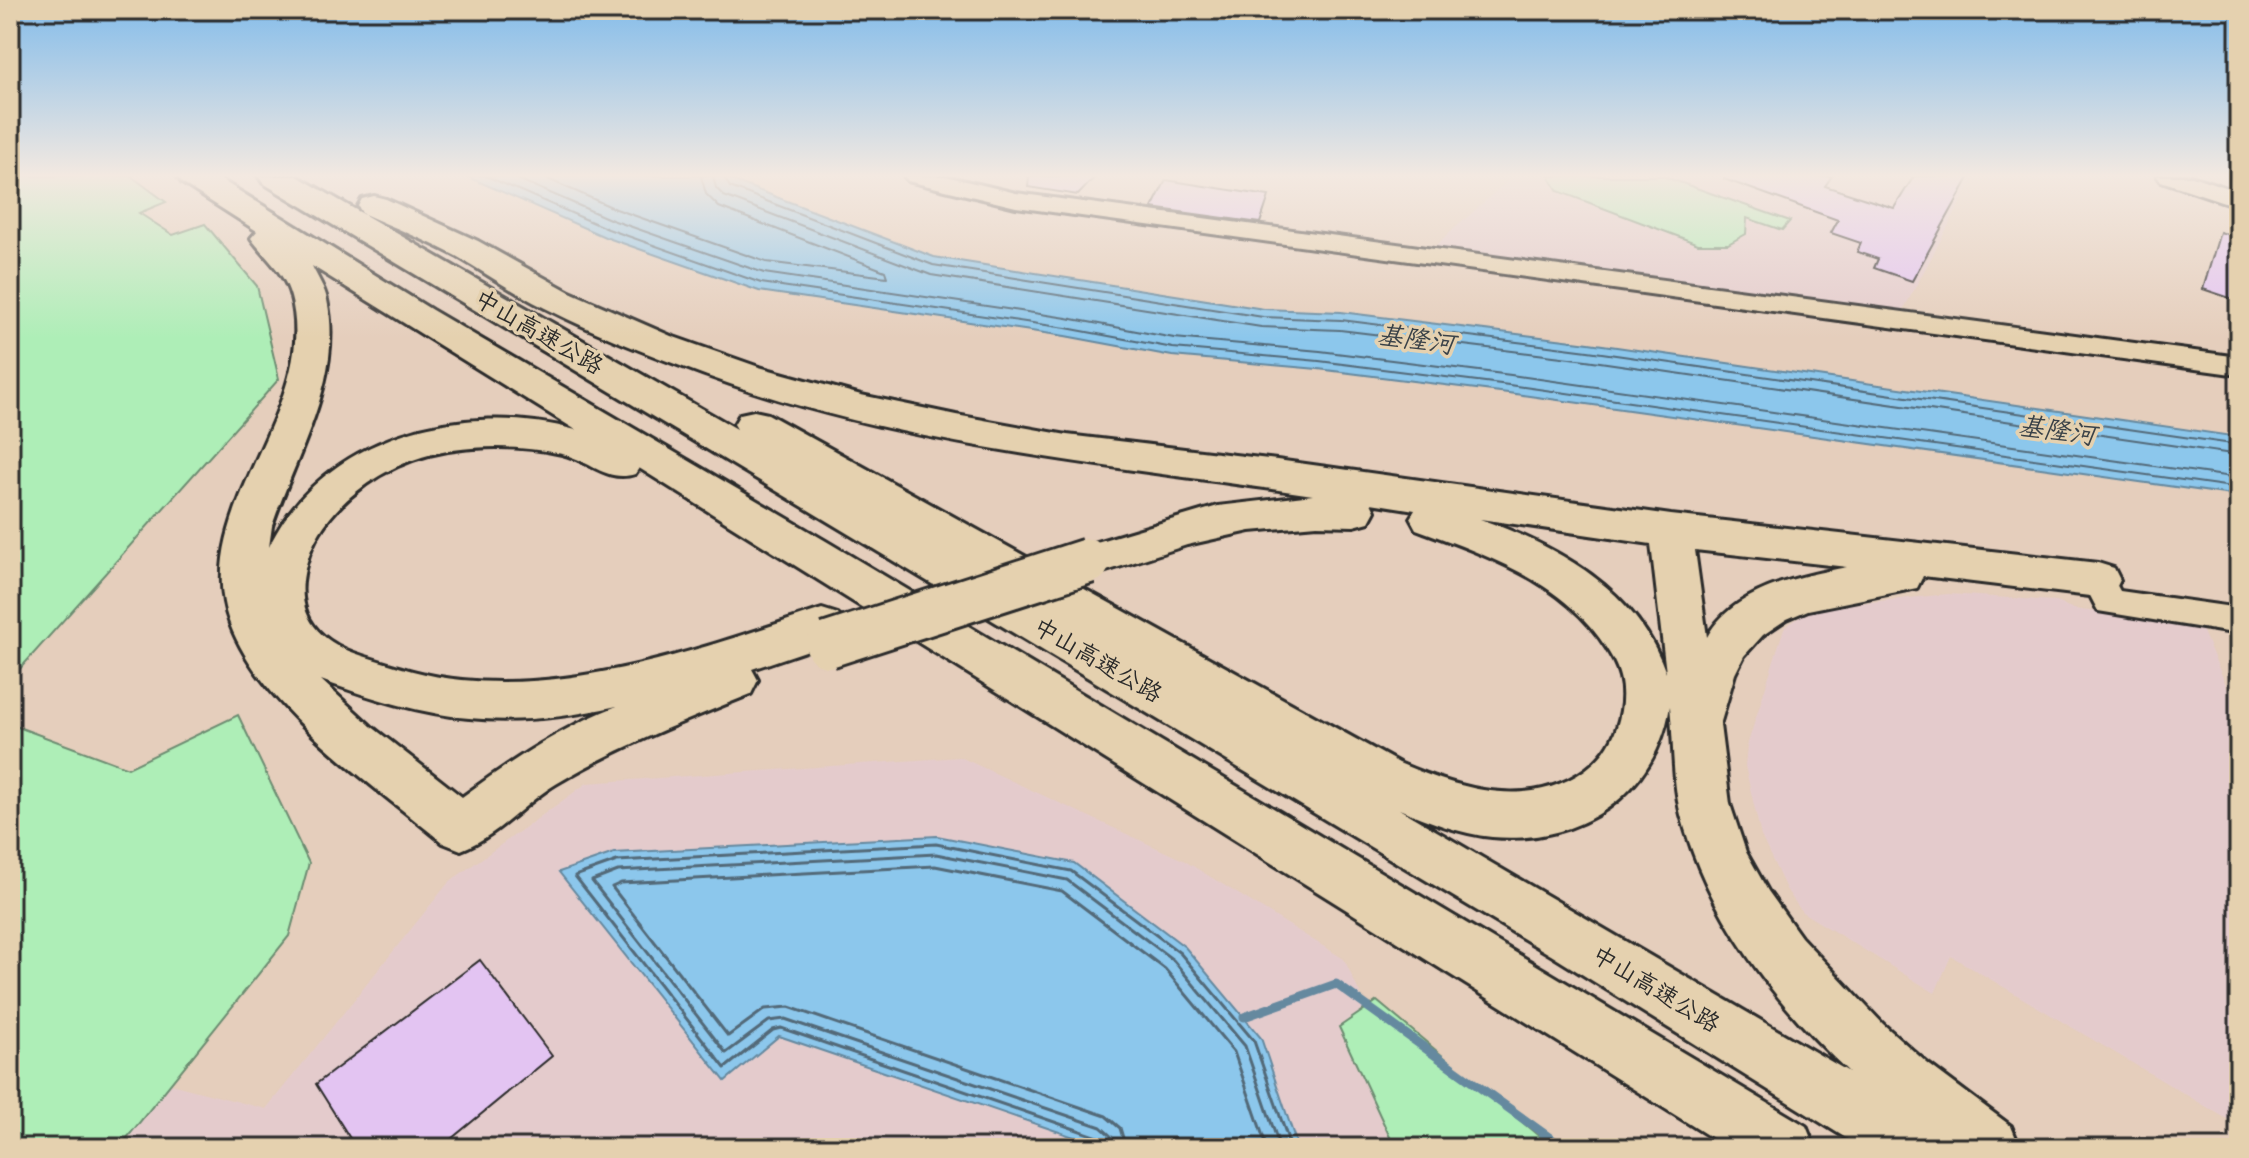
<svg xmlns="http://www.w3.org/2000/svg" width="2249" height="1158" font-family="'Gochi Hand','LXGW WenKai TC',sans-serif">
  <rect width="100%" height="100%" fill="#e5cebc"/>
  <filter id="ink" filterUnits="userSpaceOnUse"><feTurbulence type="fractalNoise" baseFrequency=".0125" numOctaves="2"/><feDisplacementMap in="SourceGraphic" scale="16" xChannelSelector="R" yChannelSelector="G"/><feConvolveMatrix kernelMatrix="1 2 1 2 8 2 1 2 1" color-interpolation-filters="sRGB"/></filter>
  <g filter="url(#ink)">
    <!-- built -->
    <path fill="#e4cbcc" d="M1513,176H1975L1901,314L1432,249Z
      M1948,594L2054,601L2074,609L2200,625L2233,701L2239,707V1126L1951,956L1935,993L1802,912L1786,889L1761,836L1745,766L1747,746L1784,628L1812,608Z
      M960,757L1183,860L1344,959L1431,1148H10V1042L266,1109L449,882L587,783Z"/>
    <!-- green -->
    <path fill="#aeeeb7" stroke="#6c8c71" stroke-width="2" d="M10,176H131L166,202L139,213L173,235L205,224L257,286L279,379L10,680Z
      M1549,176H1662L1790,221L1782,230L1747,218L1746,234L1728,244H1698L1558,191Z
      M238,715L309,863L289,936L119,1148H10V724L128,768Z
      M1377,1001L1553,1148H1395L1339,1027Z"/>
    <!-- water -->
    <path fill="#8cc7ec" stroke="#65899f" stroke-width="2" d="M466,176H721L934,257L1264,309L1341,312L1589,343L2239,437V496L1508,393L1318,369L1172,356L1065,336L759,291L605,237Z
      M937,836L1074,863L1185,947L1261,1038L1298,1148H1106L779,1036L725,1081L559,872L614,853Z"/>
    <g fill="none" stroke-linecap="round" stroke-linejoin="round">
      <!-- shore-far1 -->
      <path stroke="#526978" stroke-width="2" d="M486,176L608,229L761,283L1066,328L1173,348L1319,361L1509,385L2239,488
        M511,176L612,220L764,273L1067,318L1174,338L1320,351L1511,375L2239,478
        M541,176L616,209L766,262L887,277L885,271L719,207L706,194L701,176
        M713,176L716,188L724,196L931,275L1261,327L1340,330L1586,360L2239,455
        M723,176L730,187L933,265L1263,317L1341,320L1588,351L2239,445"/>
      <!-- shore -->
      <path stroke="#526978" stroke-width="3" d="M1104,1148L1098,1137L781,1028L773,1030L725,1068L575,876L617,861L936,844L1071,871L1180,953L1254,1041L1291,1148
        M1114,1148L1111,1136L1101,1127L785,1019L769,1021L726,1053L592,881L618,871L936,854L1067,880L1173,960L1245,1046L1280,1148
        M1126,1148L1120,1128L1106,1116L789,1007L765,1009L728,1036L612,887L621,883L935,866L1062,891L1165,969L1234,1052L1267,1148"/>
      <!-- stream -->
      <path stroke="#65899f" stroke-width="9" d="M1244,1017L1336,984L1564,1148"/>
    </g>
    <!-- building -->
    <path fill="#e3c4f2" stroke="#2b2b2b" stroke-width="2" d="M1029,176H1096L1078,195L1028,187Z
      M1724,176H1832L1825,186L1894,208L1914,176H1970L1912,281L1874,268L1878,259L1857,252L1861,243L1831,233L1838,220L1724,179Z
      M1166,180L1269,196L1260,223L1152,208Z
      M2220,232L2239,238V301L2203,289Z
      M480,960L552,1056L440,1148H356L316,1084Z"/>
    <g fill="none" stroke-linecap="round" stroke-linejoin="round">
      <!-- minor casing -->
      <g stroke="#2b2b2b" stroke-width="6">
        <path id="minor" d="M904,176H945L1016,193L2239,357V375L1016,207L908,181Z
          M2157,176H2192L2239,192V207L2161,181Z
          M2098,568L2109,571L2120,591L2239,608V634L2098,611L2082,580L2087,571Z"/>
      </g>
      <!-- highway casing -->
      <g stroke="#2b2b2b" stroke-width="6">
        <path id="highway" d="M177,176H215L432,310L826,541L1806,1126L1815,1148H1728L639,468L635,474C607,483 589,460 562,454C515,444 458,444 413,460C370,475 324,511 309,555C291,608 311,640 363,656C395,666 428,677 462,680C583,692 709,646 822,609L838,614L845,627L838,640L752,669L758,680L751,694C684,721 618,747 556,784C523,804 498,836 461,850L443,843C374,785 262,710 230,624C188,512 321,408 291,297C285,272 265,258 251,238L257,231L182,183ZM312,266L576,430C463,399 321,436 269,547L272,526C296,455 344,377 327,300C325,288 317,277 312,266ZM321,680C430,720 501,732 617,706C560,728 511,761 462,797L371,726Z
          M258,176H297L737,429L734,424L740,414L754,411L768,414L1399,763C1457,788 1528,811 1585,770C1600,759 1611,745 1617,727C1624,705 1625,682 1614,661C1574,585 1492,557 1416,529L1410,518L1415,510L1371,503L1375,511L1369,522L1354,526L1317,525L1250,531L1187,545L1088,577L1073,573L1066,561L1073,549L1218,506L1313,495C1117,466 919,449 730,384C668,362 604,338 545,308C514,293 486,273 456,256C426,240 393,227 362,213L358,206L362,199L374,196L386,199L478,241L570,292L671,336L759,367L861,395L956,415L1067,435L1277,460L1671,515L2098,563L2114,568L2120,580L2114,592L2098,597L1923,576L1917,588L1808,610L1787,619L1763,635L1744,656L1735,674L1720,725L1730,804L1746,852L1768,891L1801,937L1883,1024L1927,1063L2011,1126L2020,1148H1862L1551,955L263,183ZM1480,519L1651,544L1666,673C1638,590 1557,546 1480,519ZM1695,550L1847,567C1799,576 1732,590 1707,637ZM1670,706C1674,742 1672,780 1681,815C1707,914 1775,1004 1849,1072L1399,809C1428,821 1460,834 1492,837C1580,845 1656,794 1670,706Z"/>
      </g>
      <!-- minor -->
      <use href="#minor" fill="#e5d1af" fill-rule="evenodd"/>
      <!-- highway -->
      <use href="#highway" fill="#e5d1af" fill-rule="evenodd"/>
      <!-- highway-bridge casing -->
      <g stroke="#2b2b2b" stroke-width="50" stroke-linecap="butt">
        <path id="highway-bridge" d="M828,645L1088,561"/>
      </g>
      <!-- highway-bridge -->
      <use href="#highway-bridge" stroke="#e5d1af" stroke-width="44"/>
    </g>
  </g>
  <!-- sky -->
  <linearGradient id="sky" x2="0" y2="1"><stop stop-color="#83bcea"/><stop offset="0.52" stop-color="#f3e9e1"/><stop offset="1" stop-color="#f3e9e1" stop-opacity="0"/></linearGradient>
  <rect width="2249" height="338" fill="url(#sky)"/>
  <g text-anchor="middle" stroke-width="7" stroke-linejoin="round" paint-order="stroke">
    <!-- street labels -->
    <g font-size="24" fill="#2b2b2b" stroke="#e5d1af">
      <text transform="translate(539 332) rotate(30)" y="8">中山高速公路</text>
      <text transform="translate(1098 660) rotate(30)" y="8">中山高速公路</text>
      <text transform="translate(1656 989) rotate(31)" y="8">中山高速公路</text>
    </g>
    <!-- water labels -->
    <g font-size="26" font-style="italic" fill="#3a4248" stroke="#e5d1af">
      <text transform="translate(1416 339) rotate(8)" y="9">基隆河</text>
      <text transform="translate(2057 430) rotate(8)" y="9">基隆河</text>
    </g>
  </g>
  <!-- margin -->
  <rect width="2249" height="1158" fill="none" stroke="#e5d1af" stroke-width="40"/>
  <rect x="20" y="20" width="2209" height="1118" fill="none" stroke="#2b2b2b" stroke-width="3" filter="url(#ink)"/>
</svg>
